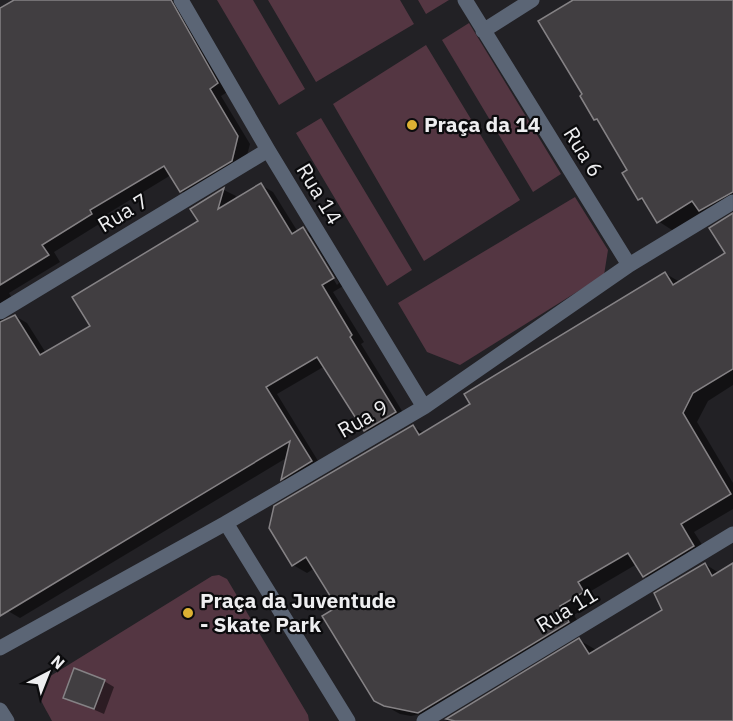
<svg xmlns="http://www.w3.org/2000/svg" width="733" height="721" font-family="'IBM Plex Sans',sans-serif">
  <rect width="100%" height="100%" fill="#222125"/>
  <!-- green -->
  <path fill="#543642" d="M217,0H253L305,89L279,105Z
    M268,0H400L414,24L316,82Z
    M418,0H449L426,14Z
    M469,23L561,174L533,192L442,40Z
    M426,45L520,200L424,261L333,104Z
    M321,118L412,270L387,286L296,133Z
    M575,197L608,250L604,275L460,365L427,352L398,303Z
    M219,575L227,579L308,715L309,721H52C45,706 34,697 44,680L212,576Z"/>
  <!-- shadow -->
  <path fill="#0007" fill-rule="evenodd" d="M30,0H177L229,91L221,96L250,144L244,167L193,198L181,191L171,175L102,217L104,221L54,252L60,262L9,293L16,305L4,314L3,322L15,316L27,323L46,353L92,326L200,222L192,209L224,190L236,196L234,201L261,185L273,192L298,232L303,229L316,236L345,285L333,292L364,342L361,344L407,419L377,437L365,430L325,366L277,394L323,469L294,486L283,479L288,457L20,618L8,611L0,598V10ZM308,237H311L339,283L337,285Z
    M574,0H733V211L675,232L658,221L648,205L639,199L630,170L601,123L595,119L584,94Z
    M733,233V385L708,401L697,422L733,483V509L694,532L708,554L659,584L644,576L637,564L591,591L597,601L574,615L583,630L454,708L411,716L400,714L375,700L339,608L315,568L307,573L293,565L413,427L425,433L472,405L666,274L680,282L727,254Z
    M705,564L719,573L733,565V721H446L579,640L598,651L664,611Z
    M104,681L114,687L104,714L65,697Z"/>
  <!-- building -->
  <path fill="#413e41" stroke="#858285" stroke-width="1.5" d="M14,0H171L218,83L210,89L238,136L232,161L180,192L164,166L90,210L92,214L42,245L49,255L0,285V8Z
    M573,0H733V192L699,211L692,201L657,223L642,198L638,200L622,173L627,170L597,119L594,120L580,96L582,94L538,21Z
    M261,183L292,234L303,227L334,278L322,285L352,335L350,337L396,412L364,431L317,357L266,387L312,461L281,480L290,441L0,616V322L15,315L40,355L90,326L72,297L198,221L190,209L224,188L218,209Z
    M733,213V369L693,393L683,413L731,494L681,524L694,546L643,577L628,553L578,582L584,592L560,606L569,622L418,713L384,706L374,701L322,616L337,607L306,557L292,566L269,528L274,506L413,425L419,435L470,404L464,394L665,272L673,285L725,253L709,228Z
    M705,563L712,576L733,563V721H455L446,719L579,638L589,654L662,610L654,593Z
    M74,668L105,680L94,709L63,698Z"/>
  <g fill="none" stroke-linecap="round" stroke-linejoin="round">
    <!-- minor -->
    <path stroke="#5b6575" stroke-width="15" d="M181,0L268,150L424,407
      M465,0L629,265
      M483,31L532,0
      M0,312L268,150
      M226,523L348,721
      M0,648L226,523L424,407L629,265L733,202
      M0,710L7,721
      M424,721L733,534"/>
  </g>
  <!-- markers -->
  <g fill="#ddb133" stroke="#0b0b0d" stroke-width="2">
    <circle cx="412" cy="125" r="6"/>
    <circle cx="188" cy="613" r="6"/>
  </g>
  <g text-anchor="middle" stroke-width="4.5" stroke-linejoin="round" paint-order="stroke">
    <!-- poi labels -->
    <g font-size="21" font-weight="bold" fill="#eeeef0" stroke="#0b0b0d" text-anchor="start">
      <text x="424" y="132">Praça da 14</text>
      <text x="200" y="608">Praça da Juventude<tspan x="200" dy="24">- Skate Park</tspan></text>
    </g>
    <!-- street labels -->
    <g font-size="21" fill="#eeeef0" stroke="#0b0b0d">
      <text transform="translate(583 152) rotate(58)" y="7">Rua 6</text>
      <text transform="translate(319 194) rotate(59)" y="7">Rua 14</text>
      <text transform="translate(123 213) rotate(-31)" y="7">Rua 7</text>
      <text transform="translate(363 419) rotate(-30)" y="7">Rua 9</text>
      <text transform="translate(567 610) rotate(-31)" y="7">Rua 11</text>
    </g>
  </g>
  <!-- north arrow -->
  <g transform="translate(48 673) rotate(42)" stroke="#0b0b0d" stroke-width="4.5" paint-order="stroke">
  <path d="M0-4.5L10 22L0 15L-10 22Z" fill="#eeeef0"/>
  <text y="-9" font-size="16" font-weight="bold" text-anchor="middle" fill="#eeeef0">N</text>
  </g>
</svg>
